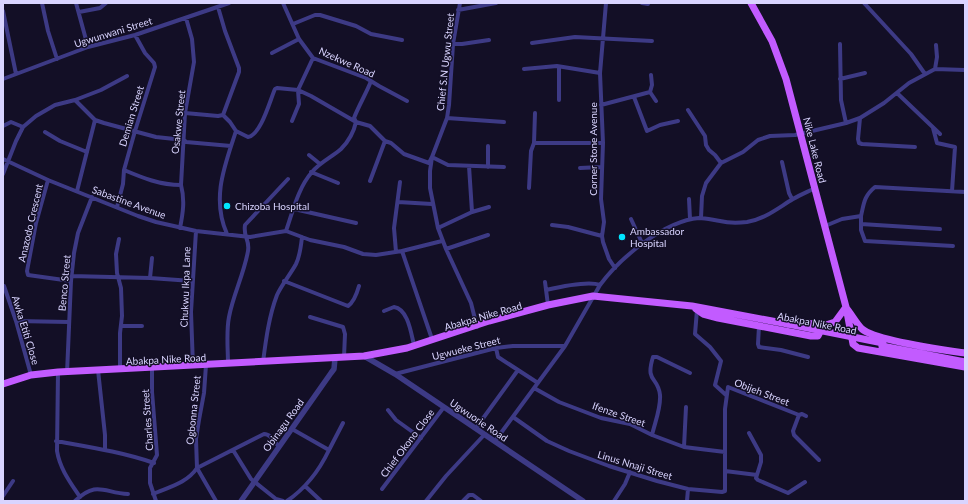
<svg xmlns="http://www.w3.org/2000/svg" width="968" height="504" font-family="Lato,sans-serif">
  <rect width="100%" height="100%" fill="#130f26"/>
  <g fill="none" stroke-linecap="round" stroke-linejoin="round">
    <!-- minor -->
    <path stroke="#3d3a85" stroke-width="4" d="M42,3L48,31L57,59
      M76,3L88,47
      M283,3L299,39L313,58L366,78L379,86L407,101
      M460,3L453,44L449,105L447,118L432,157L430,171V188L438,228L446,249L471,303L477,327
      M606,3L600,73L603,143L601,199L604,222L602,236L603,242L609,259L615,268
      M642,3L648,4
      M864,3L911,54L925,74
      M218,7L225,31L239,68V72L223,115L230,122L236,131
      M458,10L496,3
      M3,11L16,74
      M79,12L100,8L106,3
      M293,24L315,15H320L356,26L371,34L402,40
      M532,43L575,37L652,41
      M453,44H462L489,40
      M840,44L841,100L846,123
      M272,53L299,39
      M559,67V100
      M524,69L557,66L600,73
      M935,69L965,70
      M935,69L937,57L936,45
      M3,79L88,47L135,35L229,3
      M840,79L865,73
      M650,92L656,101
      M897,93L940,134
      M634,97L647,131L660,125L678,121
      M75,100L95,120L104,123L156,137L184,140L186,142L231,146
      M601,105L650,92L652,85L651,75
      M688,110L705,136L706,145L709,150L715,155L721,163
      M185,113L218,116L223,115
      M447,118L504,122
      M860,118L858,139L859,143L862,144L915,147
      M292,121L299,104L298,90L313,58
      M3,126L11,122L23,127L36,116L55,105L75,100L101,90L127,76
      M933,128L937,143L955,147L952,191
      M45,132L60,141L87,152
      M534,143H603
      M488,146V167
      M309,155L320,164
      M3,159L48,180L138,216L156,222L196,231L250,237L286,231L310,240L344,247L363,254L376,255L402,251L442,241
      M782,162L789,193L792,199
      M469,166L472,212L489,207
      M580,168L601,167
      M124,170C143,178 160,185 181,185
      M311,172L338,183
      M3,174L16,141L23,127
      M48,180L36,223L27,271L28,275L71,281
      M370,181L385,141
      M529,188L531,151L534,143L535,113
      M77,191L95,120
      M689,199L690,219
      M398,202L432,204
      M117,207L123,184L124,170L135,131L155,67L154,63L145,53L135,35
      M294,209L356,223
      M861,216V224L940,229
      M701,218L702,196L706,183L721,163L743,152L758,140L770,136L795,135L846,123L860,118L884,103L909,83L935,69
      M631,219L642,243
      M861,224V230L865,241L953,246
      M552,225L568,227L602,236
      M825,226L842,219L861,216C864,203 864,196 875,187L965,192
      M180,228C183,213 185,200 181,185L185,113L194,62L192,39L186,18
      M438,228L472,212
      M286,231C293,211 298,188 312,172C320,162 332,157 341,149C348,142 354,131 356,122L354,118C359,105 366,94 371,81
      M227,234C211,198 225,165 236,131L248,137C261,135 270,100 275,89L277,88L298,90L311,96L356,122L370,126L385,141L391,143L404,154L429,163L432,157L448,165L504,167
      M119,239L116,254L117,273L121,288L122,316L120,333V370
      M446,249L488,235
      M402,251L432,339
      M396,252L394,228L400,182
      M71,276L150,278L192,281
      M150,278L152,258
      M284,281L348,306C354,302 357,293 359,286
      M545,282L548,305
      M4,286L16,321L31,375
      M546,290C559,287 589,281 600,285
      M697,310L695,334L710,347L721,361L715,385L726,395
      M384,311L394,307C408,309 411,333 414,345
      M310,317L343,327L345,334L344,357
      M16,321L69,322
      M121,326H142
      M759,326L758,344L759,347L781,350L808,357
      M496,348L498,357L538,383
      M263,362C266,339 269,316 277,295C282,284 290,275 296,264C300,256 301,246 302,237
      M228,364C228,349 226,332 229,317C233,295 244,274 248,251C250,239 243,238 245,225L288,179
      M206,365L204,393L199,420L196,439L197,468L216,501
      M193,366L191,312L196,231
      M152,367V392L157,455L150,468V483L156,501
      M98,370L105,435V449
      M58,372L57,451C60,469 70,482 80,497
      M67,373L71,281L74,253L78,233L92,197
      M395,374L496,348L513,346H565
      M534,388L559,402L601,418L630,424L652,435L684,447L725,452
      M388,410L396,420L421,438
      M799,415L793,431L794,435L819,460
      M513,417L547,441L569,451L609,466L657,481L688,489L722,492L725,491V409L728,387L799,415L802,414L806,416
      M476,428L518,370
      M749,433L761,455V462L756,478L758,480L788,493L805,482
      M652,435C655,422 661,408 660,395C658,376 645,383 653,357H657L690,373
      M56,441C89,447 122,452 154,463
      M495,441L565,346L600,285C620,258 664,221 699,218C706,218 713,220 720,221C728,223 738,223 747,222C765,219 778,208 793,199C800,195 807,192 815,188
      M684,447L686,407
      M233,450L251,479L276,499L283,501
      M329,450L343,423
      M725,471L757,475
      M305,486L321,501
      M382,489L444,407
      M153,494C169,487 187,483 197,468L264,434C271,434 275,442 279,447
      M3,496L13,481
      M75,501C97,480 104,493 128,494
      M287,501C306,488 319,471 329,450L292,429
      M426,501L446,476L485,434
      M463,501L469,495H473L481,501
      M614,501L625,484L630,472
      M687,501L688,489"/>
    <!-- tertiary -->
    <path stroke="#3d3a85" stroke-width="5.5" d="M364,356L395,374L583,501
      M241,501L331,373L334,369L335,358"/>
    <!-- primary -->
    <path stroke="#c25bff" stroke-width="7" d="M751,3L772,41L786,79L846,307L853,344L858,348L965,367
      M696,309L703,314L718,318L811,336H818L823,326
      M847,309C852,315 856,323 862,329C876,341 944,350 965,353
      M781,318L823,326L835,322L846,307
      M882,346L965,362
      M3,384L31,375L58,372L364,356L407,348L489,321L548,305L593,296L692,306L788,324"/>
    <!-- primary-bridge -->
    <path stroke="#c25bff" stroke-width="7" d="M788,324L883,343"/>
  </g>
  <!-- markers -->
  <g fill="#00e5ff" stroke="#130f26" stroke-width="1.5">
    <circle cx="227" cy="206" r="4"/>
    <circle cx="622" cy="237" r="4"/>
  </g>
  <g text-anchor="middle" stroke-width="3" stroke-linejoin="round" paint-order="stroke">
    <!-- street labels -->
    <g font-size="10" fill="#d9d4ff" stroke="#130f26">
      <text transform="translate(113 32) rotate(-17)" y="4">Ugwunwani Street</text>
      <text transform="translate(347 62) rotate(24)" y="4">Nzekwe Road</text>
      <text transform="translate(445 62) rotate(-84)" y="4">Chief S.N Ugwu Street</text>
      <text transform="translate(131 116) rotate(-73)" y="4">Demian Street</text>
      <text transform="translate(178 122) rotate(-84)" y="4">Osakwe Street</text>
      <text transform="translate(593 149) rotate(-90)" y="4">Corner Stone Avenue</text>
      <text transform="translate(815 150) rotate(76)" y="4">Nike Lake Road</text>
      <text transform="translate(129 202) rotate(20)" y="4">Sabastine Avenue</text>
      <text transform="translate(30 223) rotate(-77)" y="4">Anazodo Crescent</text>
      <text transform="translate(64 283) rotate(-85)" y="4">Benco Street</text>
      <text transform="translate(185 287) rotate(-88)" y="4">Chukwu Ikpa Lane</text>
      <text transform="translate(483 316) rotate(-16)" y="4">Abakpa Nike Road</text>
      <text transform="translate(817 323) rotate(11)" y="4">Abakpa Nike Road</text>
      <text transform="translate(26 330) rotate(73)" y="4">Awka Etiti Close</text>
      <text transform="translate(466 348) rotate(-14)" y="4">Ugwueke Street</text>
      <text transform="translate(166 359) rotate(-3)" y="4">Abakpa Nike Road</text>
      <text transform="translate(762 392) rotate(21)" y="4">Obijeh Street</text>
      <text transform="translate(193 410) rotate(-84)" y="4">Ogbonna Street</text>
      <text transform="translate(619 414) rotate(19)" y="4">Ifenze Street</text>
      <text transform="translate(147 420) rotate(-94)" y="4">Charles Street</text>
      <text transform="translate(479 420) rotate(34)" y="4">Ugwuorie Road</text>
      <text transform="translate(283 425) rotate(-54)" y="4">Obinagu Road</text>
      <text transform="translate(407 443) rotate(-53)" y="4">Chief Okono Close</text>
      <text transform="translate(635 465) rotate(17)" y="4">Linus Nnaji Street</text>
    </g>
    <!-- poi labels -->
    <g font-size="10" fill="#d9d4ff" stroke="#130f26" text-anchor="start">
      <text x="235" y="210">Chizoba Hospital</text>
      <text x="630" y="235">Ambassador<tspan x="630" dy="12">Hospital</tspan></text>
    </g>
  </g>
  <!-- border -->
  <rect width="968" height="504" fill="none" stroke="#d9d4ff" stroke-width="8"/>
</svg>
